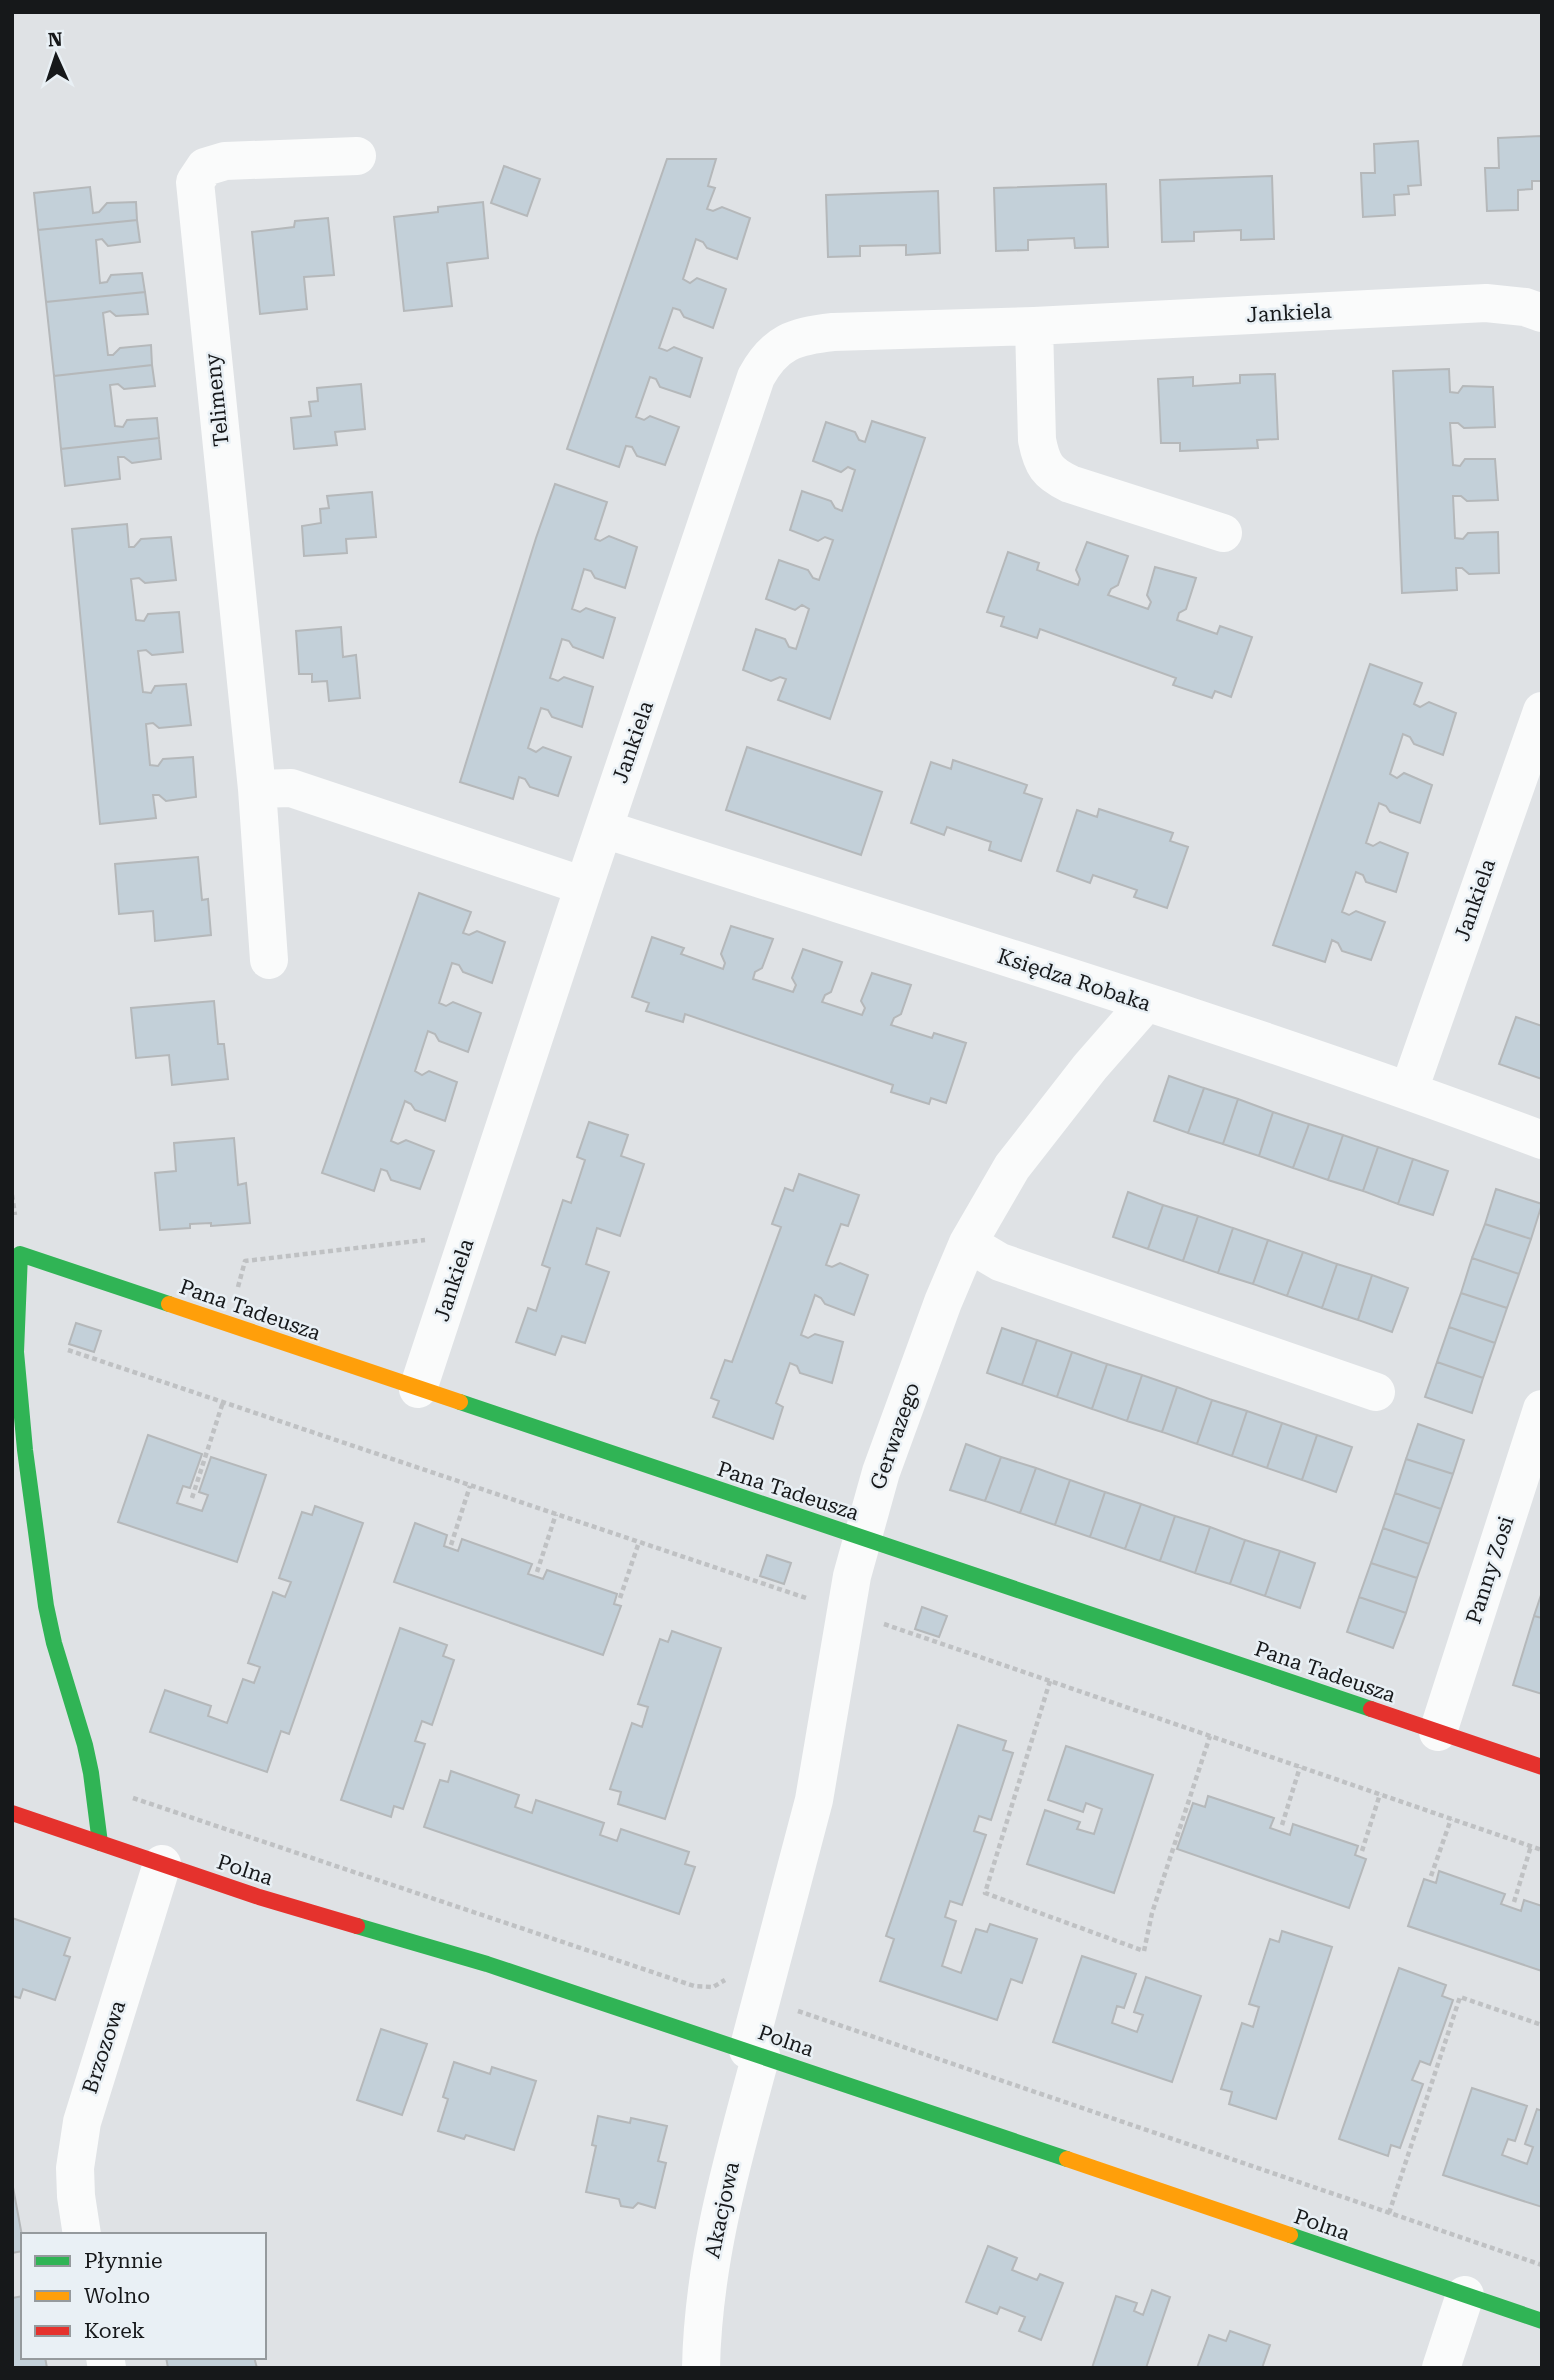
<svg xmlns="http://www.w3.org/2000/svg" width="1554" height="2380" font-family="'Roboto Serif',serif">
  <rect width="100%" height="100%" fill="#dfe2e5"/>
  <!-- building -->
  <path fill="#c3d0d9" stroke="#b5b8ba" stroke-width="2" d="M1542,136V181H1532V189L1518,190V210L1487,211L1485,168H1499L1498,138Z
    M1418,141L1421,185L1408,186L1409,194L1394,195L1395,215L1363,217L1361,173H1375L1374,144Z
    M667,159H716L708,186L715,188L707,209L713,211L722,207L750,218L737,259L707,248L703,242L696,239L683,279L690,283L697,278L726,289L713,328L684,317L680,310L673,308L659,348L667,351L674,347L702,358L690,397L660,387L656,379L650,377L636,417L644,420L650,416L679,427L665,465L637,456L632,447L626,446L619,467L567,449Z
    M504,166L540,179L527,216L491,203Z
    M1272,176L1274,239L1241,240V230L1194,232V241L1162,242L1160,180Z
    M1106,184L1108,247L1075,248L1074,238L1028,240V250L996,251L994,188Z
    M90,187L93,213L99,212L107,203L136,202L137,220L38,230L34,193Z
    M938,191L940,253L906,255V245L860,246V256L828,257L826,195Z
    M483,202L488,258L447,263L452,306L404,311L394,217L438,212V207Z
    M328,218L334,275L304,277L307,309L260,314L252,232L294,227L295,221Z
    M137,220L140,242L108,246L102,239L96,240L100,283L107,282L111,275L142,273L145,292L46,302L38,230Z
    M145,292L148,314L116,316L110,311L103,313L108,355H113L120,348L151,345L152,365L54,376L46,302Z
    M152,365L155,386L124,389L118,384L110,385L115,426L123,427L127,420L157,418L159,438L61,449L54,376Z
    M1449,369L1450,392L1458,393L1463,386L1493,387L1495,427L1464,428L1458,423H1450L1453,465L1460,466L1465,459H1495L1498,500L1467,501L1461,496H1453L1455,538L1463,539L1468,533L1498,532L1499,573L1469,574L1462,568H1456L1457,590L1402,593L1393,371Z
    M1275,374L1278,439L1257,440L1258,448L1180,451V443H1161L1158,379L1193,377V386L1240,383V375Z
    M361,384L365,429L335,432L337,445L294,449L291,418L311,416L309,402L318,401L317,388Z
    M872,421L925,438L830,719L778,700L786,679L780,677L771,681L743,670L756,629L785,639L789,647L796,649L809,609L802,605L795,610L766,599L779,560L808,570L813,578L819,580L833,540L825,537L818,541L790,530L802,491L831,501L835,508L842,511L855,470L848,467L841,472L813,461L826,422L855,432L859,440L865,442Z
    M159,438L161,459L132,463L124,457H118L120,479L65,486L61,449Z
    M555,484L607,502L595,539L600,541L609,536L637,547L625,588L595,578L591,571L584,569L572,609L580,612L586,608L615,618L603,658L573,647L569,641L562,639L550,678L558,681L564,677L593,687L582,727L552,717L548,710L541,708L528,748L536,752L543,747L571,757L558,796L530,787L525,779L519,777L513,799L460,782L536,538Z
    M372,492L376,537L346,539L347,553L304,556L302,526L321,523L320,509L329,508L327,496Z
    M127,524L129,547H134L141,539L171,537L176,580L145,583L139,578L131,579L136,620L144,621L148,614L179,612L183,652L152,655L146,650L138,651L143,692L151,693L155,686L186,684L191,725L159,728L153,723L146,724L150,765L158,766L163,759L193,757L196,797L166,801L159,795H153L156,818L100,824L72,529Z
    M1087,542L1128,556L1118,585L1111,589L1108,595L1148,609L1151,602L1147,595L1155,567L1196,578L1186,609L1179,613L1177,620L1217,634L1220,626L1252,637L1231,697L1215,691L1212,698L1173,685L1176,678L1040,629L1037,638L1001,626L1004,617L987,612L1008,552L1039,563L1037,570L1078,585L1080,579L1076,570Z
    M341,627L343,657L356,655L360,698L329,701L327,681L312,682V674H299L296,631Z
    M1370,664L1422,683L1414,704L1420,707L1429,702L1456,713L1443,755L1414,744L1410,737L1403,734L1390,774L1397,778L1404,773L1432,785L1420,823L1390,812L1386,806L1379,803L1366,843L1373,846L1380,842L1408,853L1396,892L1366,882L1363,875L1356,872L1342,912L1349,915L1356,911L1385,922L1371,960L1342,951L1338,943L1332,940L1325,962L1273,945Z
    M747,747L882,792L861,855L726,810Z
    M953,760L1027,785L1024,793L1042,799L1021,861L989,850L991,842L947,827L944,835L911,823L931,762L951,769Z
    M1099,809L1173,833L1170,841L1188,847L1167,908L1134,897L1137,890L1093,875L1090,883L1057,871L1077,810L1097,817Z
    M198,857L202,900L208,899L211,935L155,941L153,911L119,914L115,864Z
    M419,893L471,912L463,933L469,935L477,931L505,942L492,983L463,972L459,965L452,963L439,1003L446,1006L453,1002L481,1013L468,1052L439,1041L435,1034L428,1031L415,1071L422,1075L429,1071L457,1082L445,1121L415,1110L411,1104L405,1101L391,1141L398,1144L406,1140L434,1151L420,1189L391,1180L387,1171L381,1169L374,1191L322,1173Z
    M731,926L773,939L762,968L755,972L753,979L793,992L796,985L792,978L803,949L842,962L831,992L825,995L822,1002L862,1015L865,1008L861,1001L872,973L911,985L901,1014L894,1018L891,1025L932,1038L934,1033L966,1043L946,1103L931,1098L929,1104L891,1092L893,1085L685,1014L683,1022L646,1011L649,1003L632,997L652,937L684,948L681,954L723,969L725,963L721,954Z
    M214,1001L218,1044H224L228,1079L172,1085L169,1055L136,1058L131,1008Z
    M1516,1017L1542,1026V1079L1499,1064Z
    M1169,1076L1204,1088L1188,1133L1154,1121Z
    M1204,1088L1238,1099L1223,1144L1188,1133Z
    M1238,1099L1273,1112L1259,1156L1223,1144Z
    M1273,1112L1309,1124L1293,1168L1259,1156Z
    M589,1122L628,1135L621,1156L644,1164L620,1236L597,1228L586,1264L609,1272L585,1343L562,1336L555,1355L516,1342L528,1308L536,1311L550,1268L542,1265L563,1200L571,1203L585,1160L577,1157Z
    M1309,1124L1343,1135L1328,1180L1293,1168Z
    M1343,1135L1378,1147L1363,1191L1328,1180Z
    M234,1138L238,1185L246,1183L250,1223L211,1226V1223L190,1224V1228L160,1230L155,1173L176,1171L174,1143Z
    M1378,1147L1413,1159L1398,1204L1363,1191Z
    M1413,1159L1448,1171L1433,1215L1398,1204Z
    M799,1174L859,1195L848,1226L841,1224L826,1265L832,1267L840,1263L868,1275L854,1315L825,1304L821,1298L815,1295L801,1335L808,1338L815,1334L843,1342L832,1383L800,1373L797,1366L790,1363L776,1403L783,1407L773,1439L713,1417L719,1401L711,1398L725,1360L732,1362L781,1227L772,1224L785,1188L793,1191Z
    M1496,1189L1542,1204L1531,1239L1485,1224Z
    M1128,1192L1163,1205L1148,1249L1113,1237Z
    M1163,1205L1198,1216L1183,1261L1148,1249Z
    M1198,1216L1233,1228L1218,1273L1183,1261Z
    M1485,1224L1531,1239L1519,1274L1472,1258Z
    M1233,1228L1268,1240L1253,1284L1218,1273Z
    M1268,1240L1303,1252L1287,1296L1253,1284Z
    M1303,1252L1337,1264L1322,1308L1287,1296Z
    M1472,1258L1519,1274L1507,1308L1461,1293Z
    M1337,1264L1372,1275L1358,1320L1322,1308Z
    M1372,1275L1408,1288L1392,1332L1358,1320Z
    M1461,1293L1507,1308L1495,1343L1449,1327Z
    M76,1323L101,1331L94,1352L69,1344Z
    M1449,1327L1495,1343L1483,1378L1437,1362Z
    M1002,1328L1037,1340L1022,1385L987,1373Z
    M1037,1340L1072,1352L1057,1397L1022,1385Z
    M1072,1352L1107,1364L1092,1409L1057,1397Z
    M1437,1362L1483,1378L1472,1413L1425,1397Z
    M1107,1364L1142,1375L1127,1421L1092,1409Z
    M1142,1375L1177,1387L1162,1432L1127,1421Z
    M1177,1387L1212,1400L1197,1444L1162,1432Z
    M1212,1400L1247,1411L1232,1456L1197,1444Z
    M1247,1411L1282,1423L1267,1468L1232,1456Z
    M1282,1423L1317,1435L1302,1480L1267,1468Z
    M1418,1424L1464,1440L1453,1474L1406,1459Z
    M148,1435L202,1454L190,1488L183,1486L177,1503L202,1511L208,1495L199,1492L211,1457L266,1475L237,1562L118,1522Z
    M1317,1435L1352,1447L1336,1492L1302,1480Z
    M966,1444L1001,1457L985,1501L950,1490Z
    M1001,1457L1036,1468L1020,1513L985,1501Z
    M1406,1459L1453,1474L1441,1509L1395,1493Z
    M1036,1468L1070,1480L1055,1525L1020,1513Z
    M1070,1480L1105,1492L1090,1537L1055,1525Z
    M1105,1492L1141,1504L1125,1549L1090,1537Z
    M1395,1493L1441,1509L1429,1544L1383,1528Z
    M1141,1504L1175,1516L1160,1561L1125,1549Z
    M315,1506L363,1523L289,1734L281,1731L267,1772L150,1732L165,1690L211,1706L208,1716L227,1723L243,1679L254,1683L260,1667L248,1663L273,1592L285,1597L291,1582L279,1578L302,1512L312,1515Z
    M1175,1516L1210,1527L1195,1573L1160,1561Z
    M415,1523L447,1535L444,1546L458,1551L462,1539L532,1564L528,1574L543,1579L547,1570L617,1594L614,1604L621,1606L603,1655L394,1582Z
    M1210,1527L1245,1540L1230,1584L1195,1573Z
    M1383,1528L1429,1544L1417,1578L1371,1563Z
    M1245,1540L1280,1551L1265,1596L1230,1584Z
    M1280,1551L1315,1563L1300,1608L1265,1596Z
    M767,1555L791,1563L784,1584L760,1576Z
    M1371,1563L1417,1578L1406,1613L1359,1597Z
    M1542,1592V1618L1534,1616Z
    M1359,1597L1406,1613L1393,1648L1347,1632Z
    M922,1607L947,1616L939,1637L915,1629Z
    M1534,1616L1542,1618V1694L1513,1685Z
    M400,1628L447,1645L443,1656L454,1660L432,1725L422,1721L415,1741L425,1744L403,1809L394,1806L391,1817L341,1800Z
    M672,1631L721,1648L665,1819L618,1804L621,1792L610,1789L632,1723L642,1727L648,1707L638,1704L660,1639L668,1642Z
    M958,1725L1006,1741L1003,1750L1013,1753L991,1820L979,1816L974,1831L986,1835L962,1905L950,1901L945,1917L956,1921L942,1966L961,1973L976,1929L987,1932L990,1924L1037,1939L1022,1983L1011,1979L997,2020L880,1981L894,1939L886,1936Z
    M1066,1746L1153,1775L1114,1893L1027,1864L1045,1810L1080,1822L1077,1829L1094,1834L1102,1809L1086,1803L1083,1812L1048,1800Z
    M451,1771L519,1795L515,1807L532,1813L536,1800L604,1823L600,1835L617,1841L621,1829L689,1852L685,1864L695,1867L679,1914L424,1827L440,1780L448,1782Z
    M1208,1796L1274,1818L1270,1828L1290,1835L1293,1824L1358,1846L1355,1855L1366,1859L1349,1908L1177,1849L1193,1803L1205,1807Z
    M1439,1871L1505,1894L1501,1904L1521,1911L1524,1900L1542,1906V1971L1408,1926L1424,1879L1436,1883Z
    M12,1918L70,1938L64,1955L70,1957L55,2000L23,1989L20,1998L12,1996Z
    M1282,1931L1332,1947L1276,2119L1229,2104L1232,2092L1221,2089L1242,2023L1253,2027L1259,2007L1249,2004L1270,1939L1279,1942Z
    M1082,1956L1136,1974L1124,2008L1117,2006L1112,2023L1137,2032L1143,2015L1134,2012L1146,1977L1201,1996L1172,2082L1053,2042Z
    M1399,1968L1446,1985L1442,1996L1453,2000L1430,2065L1420,2061L1412,2080L1423,2084L1400,2148L1391,2145L1388,2156L1339,2139Z
    M381,2029L427,2044L402,2115L357,2100Z
    M454,2062L490,2074L492,2067L536,2081L514,2150L466,2135L464,2139L438,2131L448,2099L443,2097Z
    M1472,2088L1527,2106L1515,2141L1508,2139L1502,2155L1527,2164L1533,2147L1525,2144L1537,2109L1542,2111V2207L1443,2175Z
    M598,2116L630,2123L631,2118L667,2126L658,2161L666,2163L655,2208L638,2203L633,2208L621,2206L619,2199L586,2192L596,2146L592,2145Z
    M12,2182L23,2241V2251L12,2253Z
    M988,2246L1017,2258L1012,2270L1037,2280L1040,2274L1063,2283L1041,2340L1019,2331L1025,2317L1000,2307L997,2314L966,2302Z
    M1152,2290L1170,2297L1146,2368H1092L1116,2296L1137,2303L1134,2311L1143,2315Z
    M23,2296V2357H45L47,2368H12V2298Z
    M1230,2331L1270,2345L1262,2368H1197L1209,2335L1226,2341Z
    M166,2357H254L257,2368H168Z"/>
  <g fill="none" stroke-linecap="round" stroke-linejoin="round">
    <!-- path -->
    <path stroke="#bfc1c3" stroke-width="4.5" stroke-dasharray="5 3.5" stroke-linecap="butt" d="M12,1195L15,1215
      M238,1287L245,1261L425,1240
      M68,1350L809,1599
      M192,1498L223,1402
      M451,1545L470,1486
      M537,1572L556,1514
      M620,1598L639,1542
      M884,1624L1542,1850
      M1050,1681L985,1893L1144,1951L1152,1913L1210,1736
      M133,1798L694,1986L713,1987L725,1980
      M1282,1825L1300,1767
      M1362,1851L1380,1794
      M1431,1876L1451,1819
      M1514,1902L1531,1846
      M798,2011L1542,2265
      M1389,2213L1460,1997L1542,2025"/>
    <!-- street -->
    <path stroke="#fafbfb" stroke-width="38" d="M1034,326L1037,440C1042,465 1047,473 1070,484L1223,533
      M257,789L291,788L584,886
      M604,829C917,930 1234,1024 1542,1140
      M269,960L257,789L195,182L205,167L225,161L357,156
      M1409,1090L1542,711
      M968,1243L1000,1262L1376,1392
      M418,1389L584,886L756,377C775,342 795,336 833,332L1034,326L1486,303L1525,307L1542,313
      M1438,1732L1542,1409
      M748,2050L814,1800L852,1576L881,1472L943,1302L968,1243L1012,1167L1090,1067L1146,1003
      M82,2235L76,2196L75,2168L82,2122L162,1864
      M105,2357L107,2368
      M701,2368C703,2260 733,2158 761,2055
      M1441,2368L1465,2295"/>
    <!-- fast -->
    <path stroke="#30b455" stroke-width="16" d="M460,1402L1371,1709
      M100,1843L91,1773L85,1745L54,1643L46,1606L25,1450L16,1352L20,1254L169,1304
      M357,1926L487,1964L1067,2159
      M1290,2235L1542,2321"/>
    <!-- slow -->
    <path stroke="#ff9f0a" stroke-width="16" d="M169,1304L460,1402
      M1067,2159L1290,2235"/>
    <!-- jam -->
    <path stroke="#e5322d" stroke-width="16" d="M1371,1709L1542,1767
      M12,1813L259,1897L357,1926"/>
  </g>
  <g text-anchor="middle" stroke-width="5" stroke-linejoin="round" paint-order="stroke">
    <!-- street labels -->
    <g font-size="21" fill="#16181a" stroke="#e9f0f5">
      <text transform="translate(1289 313) rotate(-3)" y="7">Jankiela</text>
      <text transform="translate(217 400) rotate(-96)" y="7">Telimeny</text>
      <text transform="translate(633 742) rotate(-71)" y="7">Jankiela</text>
      <text transform="translate(1475 900) rotate(-71)" y="7">Jankiela</text>
      <text transform="translate(1074 980) rotate(18)" y="7">Księdza Robaka</text>
      <text transform="translate(454 1280) rotate(-72)" y="7">Jankiela</text>
      <text transform="translate(250 1310) rotate(19)" y="7">Pana Tadeusza</text>
      <text transform="translate(895 1436) rotate(-71)" y="7">Gerwazego</text>
      <text transform="translate(788 1491) rotate(18)" y="7">Pana Tadeusza</text>
      <text transform="translate(1490 1570) rotate(-72)" y="7">Panny Zosi</text>
      <text transform="translate(1325 1672) rotate(19)" y="7">Pana Tadeusza</text>
      <text transform="translate(245 1870) rotate(18)" y="7">Polna</text>
      <text transform="translate(786 2041) rotate(19)" y="7">Polna</text>
      <text transform="translate(104 2047) rotate(-72)" y="7">Brzozowa</text>
      <text transform="translate(722 2210) rotate(-78)" y="7">Akacjowa</text>
      <text transform="translate(1322 2225) rotate(19)" y="7">Polna</text>
    </g>
  </g>
  <!-- border -->
  <rect width="1554" height="2380" fill="none" stroke="#16181a" stroke-width="28"/>
  <!-- legend -->
  <rect x="21" y="2233" width="245" height="126" fill="#e9f0f5" stroke="#959a9d" stroke-width="2"/>
  <rect x="35" y="2256" width="35" height="10" fill="#30b455" stroke="#959a9d" stroke-width="2"/>
  <text x="84" y="2268" font-size="21" fill="#16181a">Płynnie</text>
  <rect x="35" y="2291" width="35" height="10" fill="#ff9f0a" stroke="#959a9d" stroke-width="2"/>
  <text x="84" y="2303" font-size="21" fill="#16181a">Wolno</text>
  <rect x="35" y="2326" width="35" height="10" fill="#e5322d" stroke="#959a9d" stroke-width="2"/>
  <text x="84" y="2338" font-size="21" fill="#16181a">Korek</text>
  <!-- north arrow -->
  <g transform="translate(56 56) rotate(357)" stroke="#e9f0f5" stroke-width="5" paint-order="stroke">
  <path d="M0-5L12 26L0 18L-12 26Z" fill="#16181a"/>
  <text y="-10" font-size="19" font-weight="bold" text-anchor="middle" fill="#16181a">N</text>
  </g>
</svg>
